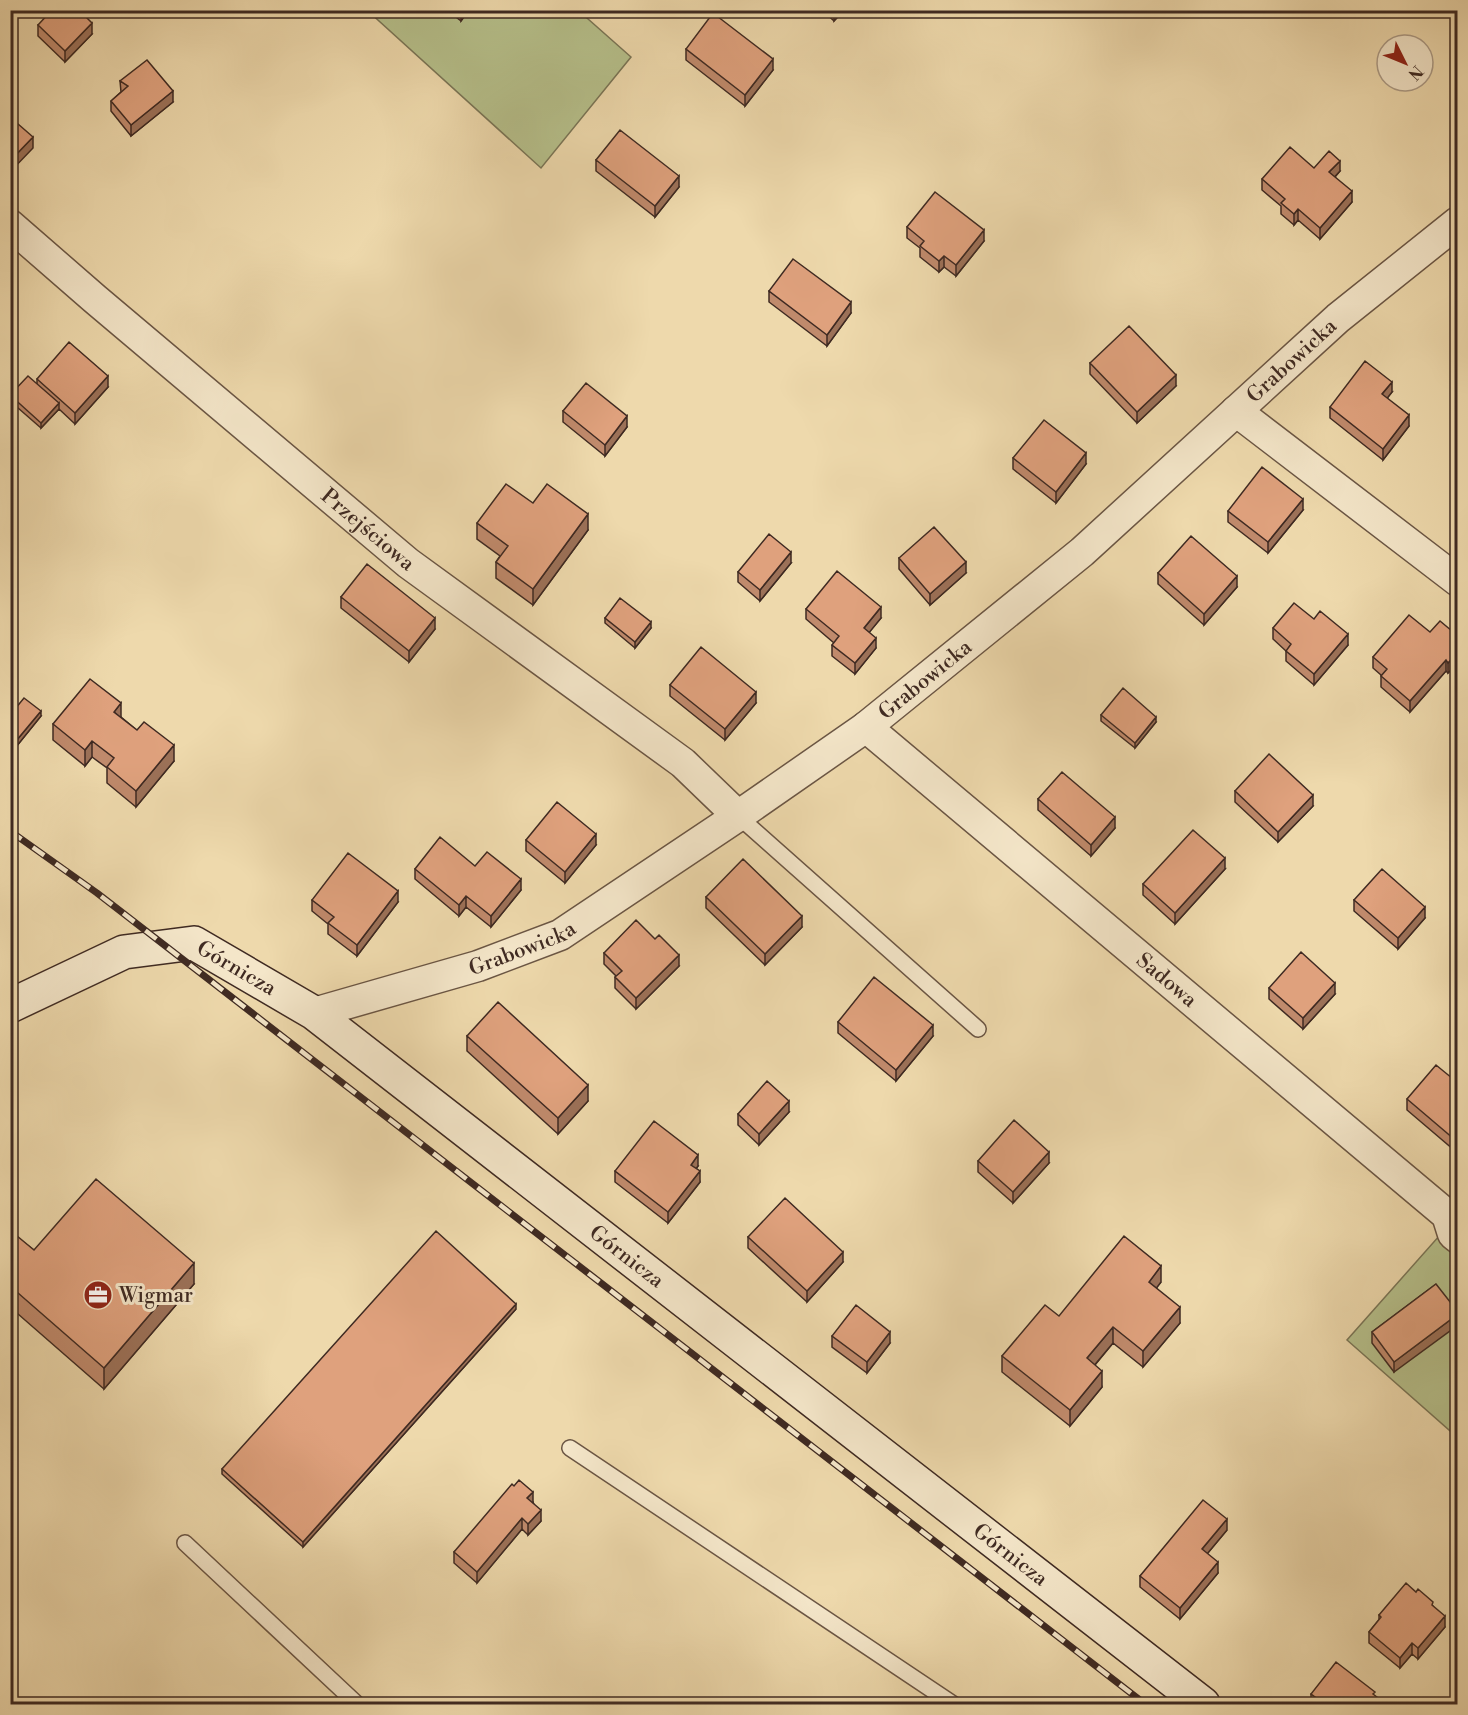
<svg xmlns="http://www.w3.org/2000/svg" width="1468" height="1715" font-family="'Libre Bodoni',serif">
  <rect width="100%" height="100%" fill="#eed9ac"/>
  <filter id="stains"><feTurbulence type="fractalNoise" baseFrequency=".00333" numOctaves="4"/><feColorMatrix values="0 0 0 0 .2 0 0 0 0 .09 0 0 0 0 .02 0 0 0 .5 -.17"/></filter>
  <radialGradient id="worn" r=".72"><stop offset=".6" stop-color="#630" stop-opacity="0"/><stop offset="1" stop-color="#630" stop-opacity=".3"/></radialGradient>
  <!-- green -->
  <path fill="#b6c08b" stroke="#7a7556" stroke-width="1.5" d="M368,11H579L631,57L541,168Z
    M1440,1235L1457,1251V1437L1347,1340Z"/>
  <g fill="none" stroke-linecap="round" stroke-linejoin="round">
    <!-- lane casing -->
    <g stroke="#6b5644" stroke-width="18">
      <path id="lane" d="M738,816L978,1029
        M570,1448L953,1704
        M185,1543L357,1704"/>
    </g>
    <!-- street casing -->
    <g stroke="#6b5644" stroke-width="33">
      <g id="street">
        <path id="s1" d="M10,225L95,299L408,563L683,763L738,816"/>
        <path d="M1236,411L1458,581"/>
        <path id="s2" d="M866,727L1447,1215L1453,1234L1458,1238"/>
        <path id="s3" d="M314,1013L478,966L560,935L738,816L866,727L1082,552L1338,318L1458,222"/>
      </g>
    </g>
    <!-- secondary casing -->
    <g stroke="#3f2a22" stroke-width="36">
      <g id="secondary">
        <path id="s4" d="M10,1006L124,952L194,943L314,1013L1203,1704"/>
      </g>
    </g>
    <!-- lane -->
    <use href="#lane" stroke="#f4e6c9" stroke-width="15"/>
    <!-- street -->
    <use href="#street" stroke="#f4e6c9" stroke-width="30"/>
    <!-- secondary -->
    <use href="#secondary" stroke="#f4e6c9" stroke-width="33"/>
    <!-- rail casing -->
    <g stroke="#3f2a22" stroke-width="7">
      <path id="rail" d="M10,831L97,893L1145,1704"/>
    </g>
    <!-- rail -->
    <use href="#rail" stroke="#f4e6c9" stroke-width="4.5" stroke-dasharray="14" stroke-linecap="butt"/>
  </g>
  <!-- wall -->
  <path fill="#c08a6c" stroke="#3f2a22" stroke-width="1.5" d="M447,10H469L461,21Z
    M822,10H844L834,21Z
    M38,25L92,34L65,62L38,36Z
    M686,49L773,70L745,106L686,60Z
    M120,81L173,102L131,136L111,111V101L121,92Z
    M596,160L679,187L655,217L596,171Z
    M1314,168L1340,171L1335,177L1352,202L1320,239L1298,220L1294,225L1281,214V206L1262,190V179Z
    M907,227L984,241L956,276L944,267L939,272L920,257V248L907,238Z
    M769,291L851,313L827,346L769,302Z
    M1090,363L1176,386L1137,423L1090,374Z
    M37,379L108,387L75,424L59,409L41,428L10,401V395L37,384Z
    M1392,392L1387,398L1409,426L1383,460L1330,418V407Z
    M563,411L627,427L605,456L563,422Z
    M1013,458L1086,464L1056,503L1013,469Z
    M533,503L588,530L533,605L496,578V562L500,556L477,539V523Z
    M1303,510L1268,553L1228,522V511Z
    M899,558L966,573L930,605L899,569Z
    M791,563L760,601L738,582V572Z
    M1158,573L1237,587L1204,625L1158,584Z
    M341,597L435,629L409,662L341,608Z
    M806,609L881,618L869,632L876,648L855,674L832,656V645L834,643L806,619Z
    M605,618L651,628L635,648L605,623Z
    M1314,619L1348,645L1314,685L1286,661V651L1273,639V628Z
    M1430,632L1458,636V663L1448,673L1446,671L1410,712L1381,687V675L1373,668V657Z
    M670,685L756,703L725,740L670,696Z
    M10,715L41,716L16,747L10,742Z
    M1101,715L1156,722L1135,748L1101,721Z
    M121,717L174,761L136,807L107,783V768L92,757L85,766L53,740V724Z
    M1235,791L1313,806L1278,842L1235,802Z
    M1038,799L1115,828L1091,856L1038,810Z
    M526,840L596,845L565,883L526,851Z
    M475,866L521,890L491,927L466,907L459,916L415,879V869Z
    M1225,869L1175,924L1143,895V884Z
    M706,897L802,927L765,965L706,908Z
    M312,900L398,902L357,956L328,934V924L312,911Z
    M1354,900L1425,918L1398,949L1354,911Z
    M604,953L679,966L636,1009L615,988V977L616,976L604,964Z
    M1269,988L1335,994L1303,1029L1269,999Z
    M838,1022L933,1036L896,1081L838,1033Z
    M467,1036L588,1101L558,1134L467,1051Z
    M1458,1083V1146L1454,1150L1407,1110V1099Z
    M789,1112L759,1145L738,1125V1114Z
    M978,1161L1049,1163L1013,1203L978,1172Z
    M698,1166L696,1169L700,1182L668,1223L615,1182V1171Z
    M10,1232L34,1250L194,1284L104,1389L10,1307Z
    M748,1237L843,1262L807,1302L748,1248Z
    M1161,1282L1156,1288L1180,1323L1143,1367L1113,1343L1095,1365L1102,1387L1070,1426L1002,1372V1356Z
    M1436,1284L1394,1372L1372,1343V1332Z
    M516,1309L303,1547L222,1474V1469Z
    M832,1336L890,1343L867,1373L832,1347Z
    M533,1502L541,1521L528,1535L522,1529L477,1583L454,1563V1552Z
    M1458,1528V1570L1456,1569V1558L1451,1553V1543L1457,1535Z
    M1227,1530L1207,1554L1218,1573L1180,1619L1140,1587V1576Z
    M1433,1606L1445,1627L1418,1659L1412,1654L1400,1668L1369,1643V1632L1379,1620V1615Z
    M1311,1694L1386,1704H1311Z"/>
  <!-- shaded-wall -->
  <path fill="#9c7158" stroke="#3f2a22" stroke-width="1.5" d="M461,10H469L461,21Z
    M844,10L834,21V11Z
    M92,23V34L65,62V51Z
    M773,59V70L745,106V95Z
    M173,91V102L131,136V125Z
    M12,101V112L10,114V103Z
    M33,137V148L10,172V161Z
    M1340,161V171L1329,183V172Z
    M679,176V187L655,217V206Z
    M1352,191V202L1320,239V228Z
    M1298,209V220L1294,225V214Z
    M984,230V241L956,276V265Z
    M944,256V267L939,272V261Z
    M851,302V313L827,346V335Z
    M1176,375V386L1137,423V412Z
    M108,376V387L75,424V413Z
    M1392,382V392L1382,405V394Z
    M59,403V409L41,428V423Z
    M1409,415V426L1383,460V449Z
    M627,416V427L605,456V445Z
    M1086,453V464L1056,503V492Z
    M1303,499V510L1268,553V542Z
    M588,514V530L533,605V589Z
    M791,552V563L760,601V590Z
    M966,562V573L930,605V594Z
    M1237,576V587L1204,625V614Z
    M881,607V618L864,639V628Z
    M435,618V629L409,662V651Z
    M651,622V628L635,648V642Z
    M1348,634V645L1314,685V674Z
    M876,638V648L855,674V663Z
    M1458,652V663L1448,673V663Z
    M1446,660V671L1410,712V701Z
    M756,692V703L725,740V729Z
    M121,703V719L114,712Z
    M41,711V716L16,747V741Z
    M1156,717V722L1135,748V743Z
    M92,741V757L85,766V750Z
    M174,745V761L136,807V791Z
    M1313,795V806L1278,842V832Z
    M1115,817V828L1091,856V845Z
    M596,834V845L565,883V872Z
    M1225,858V869L1175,924V913Z
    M521,879V890L491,927V916Z
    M398,891V902L357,956V945Z
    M466,896V907L459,916V905Z
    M1425,907V918L1398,949V938Z
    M802,916V927L765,965V954Z
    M679,955V966L636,1009V998Z
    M1335,983V994L1303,1029V1018Z
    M933,1025V1036L896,1081V1070Z
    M588,1085V1101L558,1134V1118Z
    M789,1101V1112L759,1145V1134Z
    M1458,1135V1146L1454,1150V1139Z
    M1049,1152V1163L1013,1203V1192Z
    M698,1155V1166L691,1176V1165Z
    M700,1171V1182L668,1223V1212Z
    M843,1252V1262L807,1302V1291Z
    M194,1263V1284L104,1389V1368Z
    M1161,1266V1282L1149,1298V1282Z
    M516,1304V1309L303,1547V1542Z
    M1180,1307V1323L1143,1367V1351Z
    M1458,1314V1325L1394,1372V1362Z
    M1113,1327V1343L1087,1374V1358Z
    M890,1332V1343L867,1373V1362Z
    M1102,1371V1387L1070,1426V1410Z
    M533,1492V1502L527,1509V1498Z
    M541,1510V1521L528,1535V1524Z
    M522,1518V1529L477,1583V1572Z
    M1227,1519V1530L1202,1560V1549Z
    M1218,1562V1573L1180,1619V1608Z
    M1445,1616V1627L1418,1659V1648Z
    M1412,1643V1654L1400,1668V1658Z"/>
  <!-- building -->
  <path fill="#dfa17d" stroke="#3f2a22" stroke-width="1.5" d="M52,10H79L92,23L65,51L38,25Z
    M713,13L773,59L745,95L686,49Z
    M147,60L173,91L131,125L111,101L128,86L120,81Z
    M10,117L33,137L10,161Z
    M620,130L679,176L655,206L596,160Z
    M1290,147L1314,168L1329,151L1340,161L1329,172L1352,191L1320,228L1298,209L1294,214L1281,203L1285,199L1262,179Z
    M935,192L984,230L956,265L944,256L939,261L920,246L924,241L907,227Z
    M793,259L851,302L827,335L769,291Z
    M1129,326L1176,375L1137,412L1090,363Z
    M69,342L108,376L75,413L37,379Z
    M1365,361L1392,382L1382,394L1409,415L1383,449L1330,407Z
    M28,376L59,403L41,423L10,395Z
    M586,383L627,416L605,445L563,411Z
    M1044,420L1086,453L1056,492L1013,458Z
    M1262,467L1303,499L1268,542L1228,511Z
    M506,484L533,503L547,484L588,514L533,589L496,562L508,546L477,523Z
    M934,527L966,562L930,594L899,558Z
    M769,534L791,552L760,590L738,572Z
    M1191,536L1237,576L1204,614L1158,573Z
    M367,564L435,618L409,651L341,597Z
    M837,571L881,607L864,628L876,638L855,663L832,645L839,636L806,609Z
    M620,598L651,622L635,642L605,618Z
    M1294,603L1314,619L1320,611L1348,634L1314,674L1286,651L1291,644L1273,628Z
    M1409,615L1430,632L1440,621L1458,636V652L1448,663L1446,660L1410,701L1381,676L1387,669L1373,657Z
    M701,647L756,692L725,729L670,685Z
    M90,679L121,703L114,712L137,730L144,722L174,745L136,791L107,767L114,758L92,741L85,750L53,724Z
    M1123,688L1156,717L1135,743L1101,715Z
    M24,698L41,711L16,741L10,737V715Z
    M1269,754L1313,795L1278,832L1235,791Z
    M1062,772L1115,817L1091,845L1038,799Z
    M557,802L596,834L565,872L526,840Z
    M1193,830L1225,858L1175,913L1143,884Z
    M440,837L475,866L487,852L521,879L491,916L466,896L459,905L415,869Z
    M348,853L398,891L357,945L328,923L334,917L312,900Z
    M743,859L802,916L765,954L706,897Z
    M1382,869L1425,907L1398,938L1354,900Z
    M636,920L655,939L659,935L679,955L636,998L615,977L622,971L604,953Z
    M1301,952L1335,983L1303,1018L1269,988Z
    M874,977L933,1025L896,1070L838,1022Z
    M498,1002L588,1085L558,1118L467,1036Z
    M1436,1065L1458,1083V1135L1454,1139L1407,1099Z
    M767,1081L789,1101L759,1134L738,1114Z
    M1014,1120L1049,1152L1013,1192L978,1161Z
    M654,1121L698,1155L691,1165L700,1171L668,1212L615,1171Z
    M96,1179L194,1263L104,1368L10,1286V1232L11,1231L34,1250Z
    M785,1198L843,1252L807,1291L748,1237Z
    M436,1231L516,1304L303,1542L222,1469Z
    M1124,1236L1161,1266L1149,1282L1180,1307L1143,1351L1113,1327L1087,1358L1102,1371L1070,1410L1002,1356L1045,1305L1059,1316Z
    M1436,1284L1458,1312V1314L1394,1362L1372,1332Z
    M856,1305L890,1332L867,1362L832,1336Z
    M519,1480L533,1492L527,1498L541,1510L528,1524L522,1518L477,1572L454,1552L512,1484L514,1486Z
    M1203,1500L1227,1519L1202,1549L1218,1562L1180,1608L1140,1576Z
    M1458,1535V1548L1451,1543Z
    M1406,1583L1416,1592L1418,1589L1433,1602L1432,1605L1445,1616L1418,1648L1412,1643L1400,1658L1369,1632L1381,1617L1379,1615Z
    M1336,1662L1375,1692L1373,1694L1386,1704H1325L1311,1694Z"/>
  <!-- icons -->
  <defs>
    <g id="office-disc" transform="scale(1.5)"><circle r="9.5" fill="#8f2418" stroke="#f4e6c9"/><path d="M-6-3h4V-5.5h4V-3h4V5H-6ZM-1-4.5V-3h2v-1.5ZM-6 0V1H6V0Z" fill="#fff"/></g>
  </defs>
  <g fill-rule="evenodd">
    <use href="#office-disc" x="98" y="1295"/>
  </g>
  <g text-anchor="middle" stroke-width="6" stroke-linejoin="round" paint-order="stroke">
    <!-- street labels -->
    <g font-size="21" fill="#3f2a22" stroke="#f4e6c9">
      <text dy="7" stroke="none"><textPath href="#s3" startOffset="1190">Grabowicka</textPath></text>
      <text dy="7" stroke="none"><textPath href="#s1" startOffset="470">Przejściowa</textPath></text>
      <text dy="7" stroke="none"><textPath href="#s3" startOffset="704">Grabowicka</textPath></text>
      <text dy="7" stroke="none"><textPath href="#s3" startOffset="218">Grabowicka</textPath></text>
      <text dy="7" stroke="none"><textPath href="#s4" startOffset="246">Górnicza</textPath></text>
      <text dy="7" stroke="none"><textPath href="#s2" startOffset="393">Sadowa</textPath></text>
      <text dy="7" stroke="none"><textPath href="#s4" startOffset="732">Górnicza</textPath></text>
      <text dy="7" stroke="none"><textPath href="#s4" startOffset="1218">Górnicza</textPath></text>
    </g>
    <!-- poi labels -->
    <g font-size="21" fill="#3f2a22" stroke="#f4e6c9" text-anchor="start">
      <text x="119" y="1302">Wigmar</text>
    </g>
  </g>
  <!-- margin -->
  <rect width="1468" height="1715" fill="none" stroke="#eed9ac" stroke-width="36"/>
  <rect x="12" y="12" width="1444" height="1691" fill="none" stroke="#3f2a22" stroke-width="3"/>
  <rect x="18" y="18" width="1432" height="1679" fill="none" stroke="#3f2a22" stroke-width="1.5"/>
  <!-- north arrow -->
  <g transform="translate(1405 63) rotate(133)"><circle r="28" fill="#f4e6c9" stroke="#ac9b86" stroke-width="1.5"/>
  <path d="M0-4.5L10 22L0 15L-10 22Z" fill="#8f2418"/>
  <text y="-9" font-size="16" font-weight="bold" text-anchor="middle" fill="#3f2a22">N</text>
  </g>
  <rect width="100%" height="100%" filter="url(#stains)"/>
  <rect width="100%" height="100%" fill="url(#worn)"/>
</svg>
